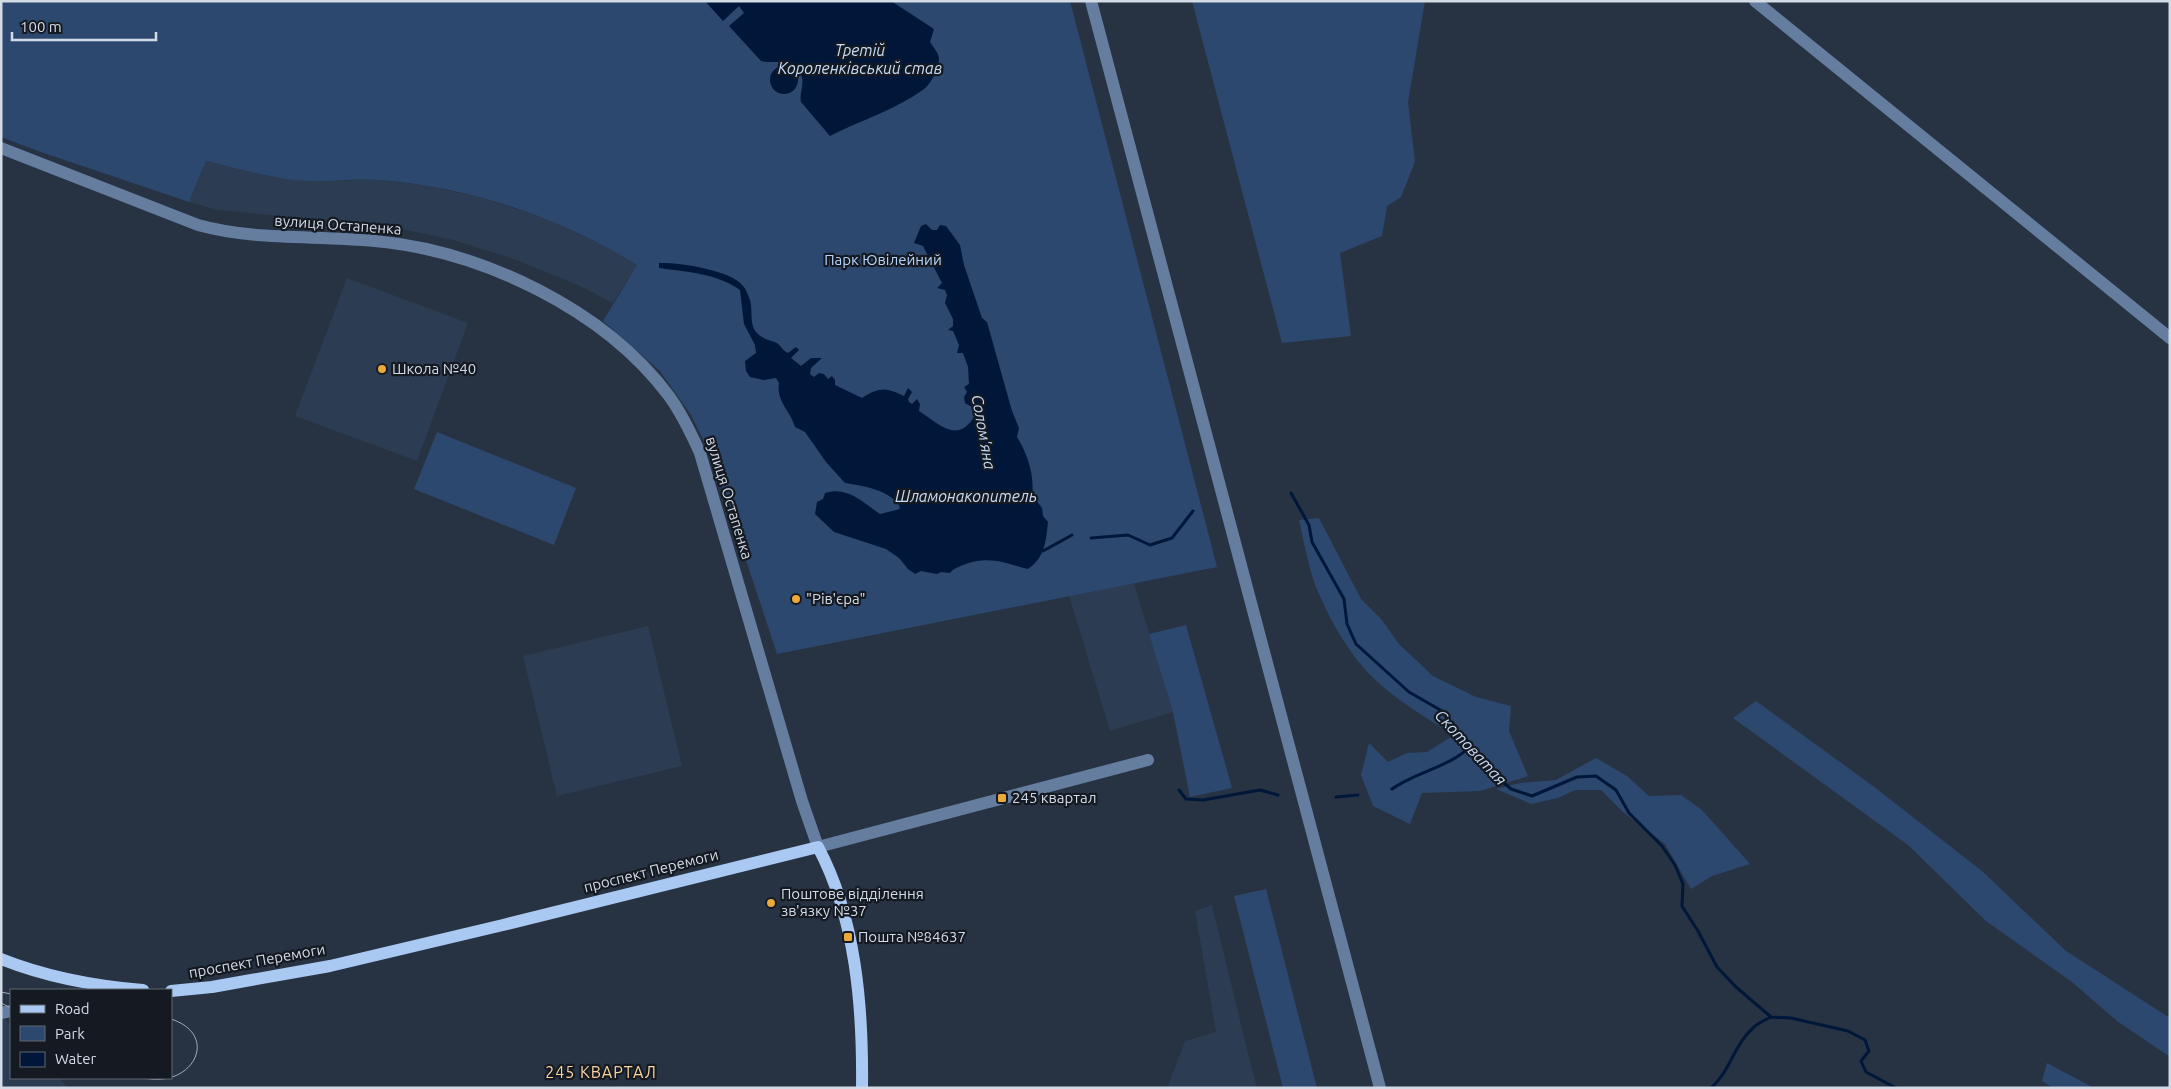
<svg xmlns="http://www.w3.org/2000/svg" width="2171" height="1089" font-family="Ubuntu,sans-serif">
  <rect width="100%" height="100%" fill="#273343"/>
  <!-- built -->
  <path fill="#2c3c52" d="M206,161L263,175L307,181L377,180L416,184L476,196L547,219L608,247L637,265L613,303L580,286L511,258L453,240L393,227L218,210L189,202Z
    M347,278L468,323L417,461L295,416Z
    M1133,580L1173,712L1110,731L1068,592Z
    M648,626L682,766L557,796L523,656Z
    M1212,905L1247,1049L1257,1088H1167L1185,1041L1216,1032L1195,911Z
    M1,1015L11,1026V1078H59L68,1088H1Z"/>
  <!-- green -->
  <path fill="#2c486e" d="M1,1H1070L1217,567L777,654L713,460L691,415L660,371L603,321L637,265C559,217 470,187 379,180C355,178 331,182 307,181C273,179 240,169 206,161L189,202L41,152L1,137Z
    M1192,1H1425L1408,102L1415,162L1401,197L1387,206L1382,236L1340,253L1351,336L1282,343Z
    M437,432L576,488L554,545L414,489Z
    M1319,518L1361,599L1382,620L1399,644L1433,676L1476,697L1511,706L1509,731L1528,776L1480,791L1422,793L1410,824L1373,806L1361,775L1369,743L1388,762L1407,753L1427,752L1454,735C1425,717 1394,699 1370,675C1349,653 1331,622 1319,594C1310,575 1304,542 1299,520Z
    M1186,625L1232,788L1190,797L1173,712L1149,634Z
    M1756,701L1873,786L1982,871L2066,951L2170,1018V1057L2117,1021L2072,982L1986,921L1908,845L1733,718Z
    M1596,758L1627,776L1649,796L1681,795L1702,810L1750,864L1712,876L1691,889L1665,844L1623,812L1601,790H1575L1558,798L1531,804L1496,789L1520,783L1556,780Z
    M1266,889L1317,1088H1283L1234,896Z
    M2047,1063L2094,1088H2053L2042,1081Z"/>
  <!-- water -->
  <path fill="#001739" d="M705,1H891L934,29L930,42C933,47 939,53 939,59C939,68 931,84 924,89C895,110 861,120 830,136L801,102C799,94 804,86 802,78C799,56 775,65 761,61L729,26L744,13L739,6L723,21Z
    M770 80a14 14 0 1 1 28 0a14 14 0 1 1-28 0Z
    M926,224L932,230H937L940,225L946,226L960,245L964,265L982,318L987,322L1012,411L1019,428L1017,437C1027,453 1035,476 1032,495L1042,508L1043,516L1048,522C1046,540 1045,558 1028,569C1004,563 989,555 963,565C957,568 954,568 950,573L941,572L937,574L921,571L915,574L908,569L899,558L886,549L834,532L815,514L817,502L823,499L825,493C848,486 862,502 880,514L900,509L899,505C887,489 863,486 845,483L826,462L805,432L795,427C791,411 776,402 779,383L776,378L764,380L750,377L746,371L745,361L756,353L755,345L744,324L740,290C716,273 687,272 659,268V263C677,262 732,270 743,286C746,289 748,295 750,300C753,310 749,325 757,333C761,338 771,341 777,343C781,346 783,351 788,353L796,347L799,350L791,358L801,366L811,358H822L811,368L810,374L814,377L819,373L824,374L828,379L832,376L835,380V385L862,398C879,387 886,387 904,396L908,388L912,392L908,399L909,402L912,404L917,399L920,404L919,411C939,424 957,444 974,417L972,407L965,403L964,397L967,392L964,387L969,384L968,367L963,353H957L959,345L953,331L948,330L953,326V319L945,303L947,295L945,290L937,288L942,283L923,246L914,243L921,226Z"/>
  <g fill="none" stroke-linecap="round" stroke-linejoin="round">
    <!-- stream -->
    <path stroke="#001739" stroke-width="3" d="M1291,493L1309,525L1312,542L1344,599L1347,624L1356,644L1409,692L1442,711L1453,727L1472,745L1480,760L1497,777L1511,789L1532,796L1577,777L1596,776L1616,790L1629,813L1662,846L1675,865L1683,884L1682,906L1698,931L1717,967L1736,987L1771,1017L1791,1018L1848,1031L1865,1040L1869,1051L1861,1061L1866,1072L1896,1088
      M1091,538L1128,535L1150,545L1172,538L1193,511
      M1040,549L1043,551L1072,535
      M1392,789C1417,771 1449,768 1472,745
      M1179,790L1186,799L1203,800L1260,790L1278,795
      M1336,797L1358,795
      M1711,1088C1730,1072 1734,1044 1754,1027C1758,1023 1765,1020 1771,1017"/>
    <!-- minor -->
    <path stroke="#657ea0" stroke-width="12" d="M1091,1L1380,1088
      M1755,1L2170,338
      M1,148L198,225C256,241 315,235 375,241C482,251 604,309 669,396C682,414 691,433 700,453L802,801L818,847L1148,760
      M1,1013L11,1011"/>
    <!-- major -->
    <path stroke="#a9c8f2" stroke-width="12" d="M1,959C46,977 95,986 143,990
      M171,991L212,987L330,966L503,925L818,847C856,918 863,1008 862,1088"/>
    <!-- tram -->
    <path stroke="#a2abb7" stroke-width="1" d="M1,992L11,994
      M1,1003L11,1008
      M144,1078C193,1089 221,1035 171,1019"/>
  </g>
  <!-- markers -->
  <g fill="#eba93a" stroke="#151a22" stroke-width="2">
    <circle cx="382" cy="369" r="5"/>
    <circle cx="796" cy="599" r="5"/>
    <rect x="997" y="793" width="10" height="10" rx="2.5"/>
    <circle cx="771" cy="903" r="5"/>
    <rect x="843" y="932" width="10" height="10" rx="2.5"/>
  </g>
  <g text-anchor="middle" stroke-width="4.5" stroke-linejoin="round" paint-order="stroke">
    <!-- street labels -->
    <g font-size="15" fill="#d3dbe6" stroke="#151a22">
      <text transform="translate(338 225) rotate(4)" y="5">вулиця Остапенка</text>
      <text transform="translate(729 498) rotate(73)" y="5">вулиця Остапенка</text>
      <text transform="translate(651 871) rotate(-14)" y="5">проспект Перемоги</text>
      <text transform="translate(257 961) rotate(-10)" y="5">проспект Перемоги</text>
    </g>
    <!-- park labels -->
    <g font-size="15" fill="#b7d3fa" stroke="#151a22">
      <text x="883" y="265">Парк Ювілейний</text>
    </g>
    <!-- poi labels -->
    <g font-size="15" fill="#d3dbe6" stroke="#151a22" text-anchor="start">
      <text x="392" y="374">Школа №40</text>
      <text x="806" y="604">"Рів'єра"</text>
      <text x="1012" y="803">245 квартал</text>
      <text x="781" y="899">Поштове відділення<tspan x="781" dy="17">зв'язку №37</tspan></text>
      <text x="858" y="942">Пошта №84637</text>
    </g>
    <!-- water labels -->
    <g font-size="16" font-style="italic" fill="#c7dbf5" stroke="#151a22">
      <text x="860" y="56">Третій<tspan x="860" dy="18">Короленківський став</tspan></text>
      <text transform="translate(984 432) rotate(80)" y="6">Солом'яна</text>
      <text x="966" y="502">Шламонакопитель</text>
      <text transform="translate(1471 747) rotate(47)" y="6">Скотоватая</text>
    </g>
    <!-- neighbourhood labels -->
    <g font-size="16" letter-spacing="1" fill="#f8d39e" stroke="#151a22">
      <text x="601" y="1078">245 КВАРТАЛ</text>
    </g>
  </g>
  <!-- border -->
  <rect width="2171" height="1089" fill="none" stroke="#d3dbe6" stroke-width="5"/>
  <!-- legend -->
  <rect x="10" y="989" width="162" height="90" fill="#151a22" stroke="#616770"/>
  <rect x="20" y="1005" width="25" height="8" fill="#a9c8f2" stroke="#616770"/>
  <text x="55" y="1014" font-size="15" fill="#d3dbe6">Road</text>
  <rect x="20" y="1026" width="25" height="15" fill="#2c486e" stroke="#616770"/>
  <text x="55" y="1039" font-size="15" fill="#d3dbe6">Park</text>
  <rect x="20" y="1052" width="25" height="15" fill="#001739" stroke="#616770"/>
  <text x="55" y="1064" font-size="15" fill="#d3dbe6">Water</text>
  <!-- scale -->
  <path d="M12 32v8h144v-8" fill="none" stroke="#d3dbe6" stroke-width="2.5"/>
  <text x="20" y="32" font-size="15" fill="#d3dbe6" stroke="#151a22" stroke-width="4" paint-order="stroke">100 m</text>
</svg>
